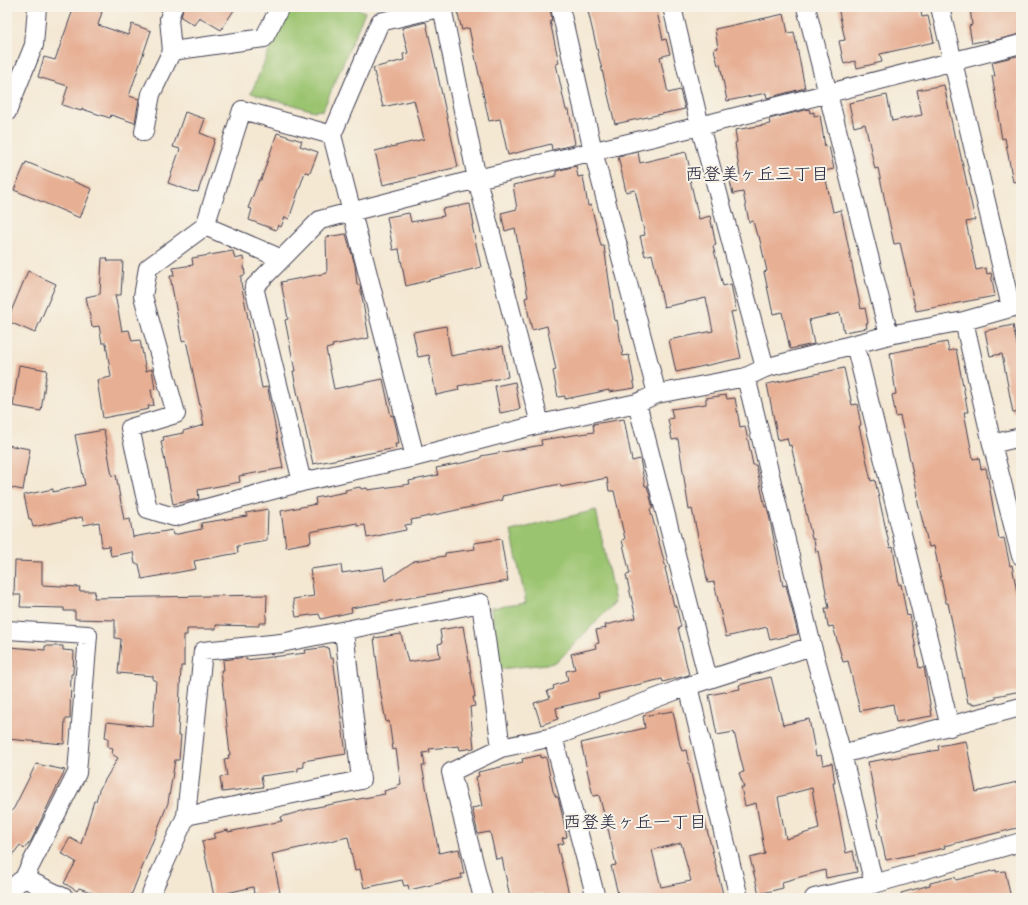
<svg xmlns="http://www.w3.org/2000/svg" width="1028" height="905" font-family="Caveat,'Klee One',sans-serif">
  <rect width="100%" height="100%" fill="#f7f3e8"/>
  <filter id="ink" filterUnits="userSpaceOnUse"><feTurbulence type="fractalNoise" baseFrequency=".025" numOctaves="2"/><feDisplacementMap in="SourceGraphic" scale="8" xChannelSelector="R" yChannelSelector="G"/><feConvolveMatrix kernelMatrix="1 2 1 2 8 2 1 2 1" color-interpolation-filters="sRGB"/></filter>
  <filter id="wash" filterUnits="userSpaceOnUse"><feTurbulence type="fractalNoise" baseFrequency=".012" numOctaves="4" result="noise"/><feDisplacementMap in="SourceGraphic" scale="16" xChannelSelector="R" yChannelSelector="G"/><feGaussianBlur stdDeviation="0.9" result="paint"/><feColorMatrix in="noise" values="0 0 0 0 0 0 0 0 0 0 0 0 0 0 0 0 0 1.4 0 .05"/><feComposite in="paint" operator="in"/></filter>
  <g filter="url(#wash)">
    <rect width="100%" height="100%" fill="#f4e8d3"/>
    <!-- green -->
    <path fill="#9bc470" stroke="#5e7356" d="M288,7H354L365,12L323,110L314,111L251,93Z
      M596,510L615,602L556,663L499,669L491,608L526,603L511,531Z"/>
    <g id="blocks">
      <!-- building -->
      <path fill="#e7b095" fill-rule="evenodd" d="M74,7H87L102,12L98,25L128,35L132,24L151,31L129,96L139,99L135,123L111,115L110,118L82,109L81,111L62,105L68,86L38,77L44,57L55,60Z
        M183,7H236L221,30L199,17L194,25L181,17Z
        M473,7H550L552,21H550L559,63L556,64L566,110H569L575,144L573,145L552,150L551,144L508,155L500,119L489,121L469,28L462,30L457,11Z
        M587,7H656L663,40L666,39L670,54L660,57L668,93L680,90L685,109L615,124Z
        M838,7H920L922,17L928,16L934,42L880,54L882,62L857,68L855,61L844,64L839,41L845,40Z
        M970,7H1021V34L988,42V40L972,43L969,26L972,25Z
        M784,14L788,33L794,32L805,88L767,98L766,93L727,101L720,64L718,65L714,49L718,48L715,29Z
        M426,22L458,167L383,185L375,151L424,139L414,100L383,107L373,68L404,60L403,54L408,53L402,28Z
        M1021,55V181L1013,182L1005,138L1002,139L998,116H999L992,76H995L992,62Z
        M944,85L955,139H957L975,220L966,222L976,270L986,268L987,274L991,273L995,296L916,311L900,243L894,244L878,168L875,169L865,124L854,127L849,103L887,95L892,121L922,115L917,90Z
        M809,109L810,113L814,112V116L820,115L825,147L829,146L834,169L824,171L833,212L841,210L861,309L865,308L868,323H866L867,328L844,332L840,313L809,320L814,344L790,349L782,312L773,314L764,272L767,271L759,236H757L753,221L749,222L743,192L733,194L729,177L740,175L735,143L737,142L735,130L770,124L769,119Z
        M185,112L205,119L200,133L215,139L198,192L194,191V192L168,183L180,149L173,147Z
        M277,133L302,141L300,146L318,152L310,173L305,172L289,219L285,217L281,227L278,225L276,230L249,220L252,209L248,208L259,180H261Z
        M638,152L640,163L686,152L691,174L689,175L699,219L710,216L716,245L713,246L723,286L731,284L736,311L731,312L741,358L676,372L669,340L713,331L706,298L664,307L652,254L645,256L640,236L645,235L635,190L626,192L618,156Z
        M26,162L92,189L80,218L14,190Z
        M576,166L578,177L583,176L588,206L591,205L601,246H604L615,321L617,320L623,356L629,355L635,388L609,392V390L565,399V396L558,397L553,371L556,370L547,326L532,330L525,298L528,297L515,228L505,231L501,213L517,209L513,185L556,176V171Z
        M470,204L474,225H472L481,267L406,286L399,249L393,250L387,217L409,213L411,222L444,216L442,209Z
        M346,234L355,265L357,285H360L369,338L332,345L333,347L326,349L334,389L383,379L391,416L393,415L397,431L399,444H395L396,448L313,464L295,382L293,371H295L285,320L288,319L281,282L327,273L326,237Z
        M233,251L235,259L243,257L245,275L241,276V283L262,388L268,387V389L283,468L239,476L240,482L198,490L199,499L173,504L161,441L164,440L163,437L183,433V431L204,425L186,340L182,341L170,276H174L173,268L193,265L192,258Z
        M102,258H107L108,261H123L121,295H115L122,331L129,330L132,341L140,340L146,371L152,369L155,389L151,390L154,405L148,406L149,409L103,418L97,380L111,377L106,343H102L99,326L92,327L86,297L100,294Z
        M28,271L56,284L35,333L7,321Z
        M1013,325L1021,364V412L1013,413L1002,354L990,356L985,331Z
        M446,326L451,356L503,346L508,377L458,386L459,390L436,395L429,355L418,357L413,332Z
        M947,342L949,351L956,349L968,412H964L973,459L979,458L981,469L986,468L999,539L1004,538L1010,566L1012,565L1018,598L1021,597V691L996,696V699L972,705V703H968L957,646L948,603H946L934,546L929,547L918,503L917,495H918L900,416L896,417L892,395L896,394L890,353Z
        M19,365L47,370L41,411L13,406Z
        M844,368L852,405L857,404L861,425L859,426L871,481L875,480L890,548L893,547L899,585L901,584L907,616L910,615L919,668L924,667L932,716L896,722L893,704L860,711L848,661L843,662L833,626L828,627L825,608H829L818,551L816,552L814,539H812L791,445L789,446L787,438L778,440L767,384Z
        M515,382L520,409L500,413L495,386Z
        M726,395L727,399L735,398L740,427L745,426L753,465H756L765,507H767L769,515L783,586L786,585L798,634L770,640L767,627L726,637L714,582L708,583L692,509L689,510L678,439L672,440L668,419L673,418L671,409L706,404V398Z
        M624,419L632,461L640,459L645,486H647L649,493L653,508L650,509L666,568H665L674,606H676L681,627L678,628L689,675L663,682L662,679L598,694L599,698L556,708L558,719L541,725L534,703L550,698L547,691L554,689L553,686L568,681L566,671L575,669L571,654L596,648L595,644L599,643L596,630L606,628L605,625L636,618L626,575L630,574L622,540L625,539L614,491H609L607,478L561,487L560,484L502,496L503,500L411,520L412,524L405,525L406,530L367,538L365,525L357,526V523L310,532L311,542L286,547L281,511L316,504L315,498L346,492L345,490L360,487L361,489L367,488L368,490L410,484L409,481L438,475L436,468L467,462L481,458V456L542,445L541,440L594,432L593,424Z
        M104,430L112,476L116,475L124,520L130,519L133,537L172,530L173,535L202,529L201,523L247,516L246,513L268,509L267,541L237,546L238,553L194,561L196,569L142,579L139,564H135L133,552L111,556L109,546L102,547L99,522L84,525L82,517L33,527L31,519H29L24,495L53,489V492L85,485L75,435Z
        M7,445L30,449L23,490L7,487Z
        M501,539L508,581L351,608L352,612L321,619L319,614L296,617L293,599L314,596L310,569L341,565L342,573L383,567L385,581L414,561L445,556V553L475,549L474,543Z
        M15,561L42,562V585L80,587L79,591H95L94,598L267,595L266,623H259V626L216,625V629H187V635H184V666H181L178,735H181L179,760H175L168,803L130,898H107L79,888L77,891L64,883L76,862L61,853L70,838L81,844L94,801H96L99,790L118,758L112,754L113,748L108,747V738L105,737L107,722L153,727L156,680H153V676L118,673L121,639L115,638V620L75,619V611H64V608L20,607L21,595H14Z
        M463,626L475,697H473L475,706L470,707L474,748L460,750L459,746L429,749L430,752L423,753L425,766H422L439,853L459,849L464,874H461L462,878L409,890L408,885L404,886L402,880L364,888L360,869L355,871L348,837L272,854L280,892L258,896V894H254L253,887L214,896L202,841L215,838L213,834L228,830V832L282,821L281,817L312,808L385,794L384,791L398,787L397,785L401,784L396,749L393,750L389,721L386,722L381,695L374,638L401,634L408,662L440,657L438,644L442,643L440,630Z
        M45,646H63V650L74,651L73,674H71L70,719H65L64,744L7,739L10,647L45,650Z
        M328,647L330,658H333L346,754L303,761L304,767L298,768V771L261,776L263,787L222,792L220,777L227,776L224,759L229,758L228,755H230L221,670H224L223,660L246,657V660L306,653L305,650Z
        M771,677L783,725L809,719L816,756L821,755L823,765L832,763L835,783H833L846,853L853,851L857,872L826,878L825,870L782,882L783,888L759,894L750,858L765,854L756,803L745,806L741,787H744L739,773L744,772L734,732L717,735L709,695L740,689L739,685ZM812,788L819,829L786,839L778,797Z
        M673,711L680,745L682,751L686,750L701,819L704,818L724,898H619L611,866L616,865L609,833L599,795L593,796L581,743L645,728L643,716ZM681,843L691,881L661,887L652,850Z
        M966,741L976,792L1021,781V827L944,846L945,848L886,860L877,819L879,818L868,762L939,750L938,746Z
        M541,755V758L546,757L553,791L556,797H558L560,805L567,837L562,838L564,843L557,845L570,898H544L542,893L510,898L502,858L496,859L490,832L478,834L472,808L482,806L476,777L479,776L478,772L523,762L522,759Z
        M36,764L65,770L31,841L24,849L20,845L7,862V816L14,808Z
        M996,870V872L1005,871L1011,898H902L901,893L930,885V883L955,877L956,880Z"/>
    </g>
  </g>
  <g filter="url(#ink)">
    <use href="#blocks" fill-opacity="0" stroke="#424052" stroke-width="1"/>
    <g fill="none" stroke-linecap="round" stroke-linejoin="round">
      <!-- minor casing -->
      <g stroke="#424052" stroke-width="20">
        <path id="minor" d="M442,7L477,179L540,424
          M560,7L593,151L657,394
          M672,7L700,126L765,368
          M806,7L889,335
          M940,7L1011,307
          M172,51L169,19L173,7
          M7,112L34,45L37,7
          M144,132L151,94L172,51L264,38L280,7
          M332,135L242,110L205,226L148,268L143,296L176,414L130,428L148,509L174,517L302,482L415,457L540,424L637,403L657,394L746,377L765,368L889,335L964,321L1021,305
          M205,226L282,259
          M964,321L992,444L1021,556
          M855,344L950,727
          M746,377L812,646L842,754L874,884
          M637,403L708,679
          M992,444L1021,437
          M415,457L332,135L380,22L443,7
          M302,482L254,287L320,220L477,179L700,126L1021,44
          M7,630L88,635L77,773L24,878L7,892
          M688,686L739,898
          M553,737L596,898
          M842,754L1021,707
          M186,816L361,780L344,631
          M24,878L65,898
          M149,898L186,816L203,651L281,643L481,603L501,748
          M483,898L451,772L501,748L553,737L688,686L812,646
          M814,898L874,884L1021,842"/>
      </g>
      <!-- minor -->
      <use href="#minor" stroke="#fff" stroke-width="18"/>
    </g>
  </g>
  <g text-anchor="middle" stroke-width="4" stroke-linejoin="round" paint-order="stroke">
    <!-- neighbourhood labels -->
    <g font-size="18" fill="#22223b" stroke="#f7f3e8">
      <text x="757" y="180">西登美ヶ丘三丁目</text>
      <text x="635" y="828">西登美ヶ丘一丁目</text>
    </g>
  </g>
  <!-- margin -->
  <rect width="1028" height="905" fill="none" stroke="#f7f3e8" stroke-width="24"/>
</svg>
